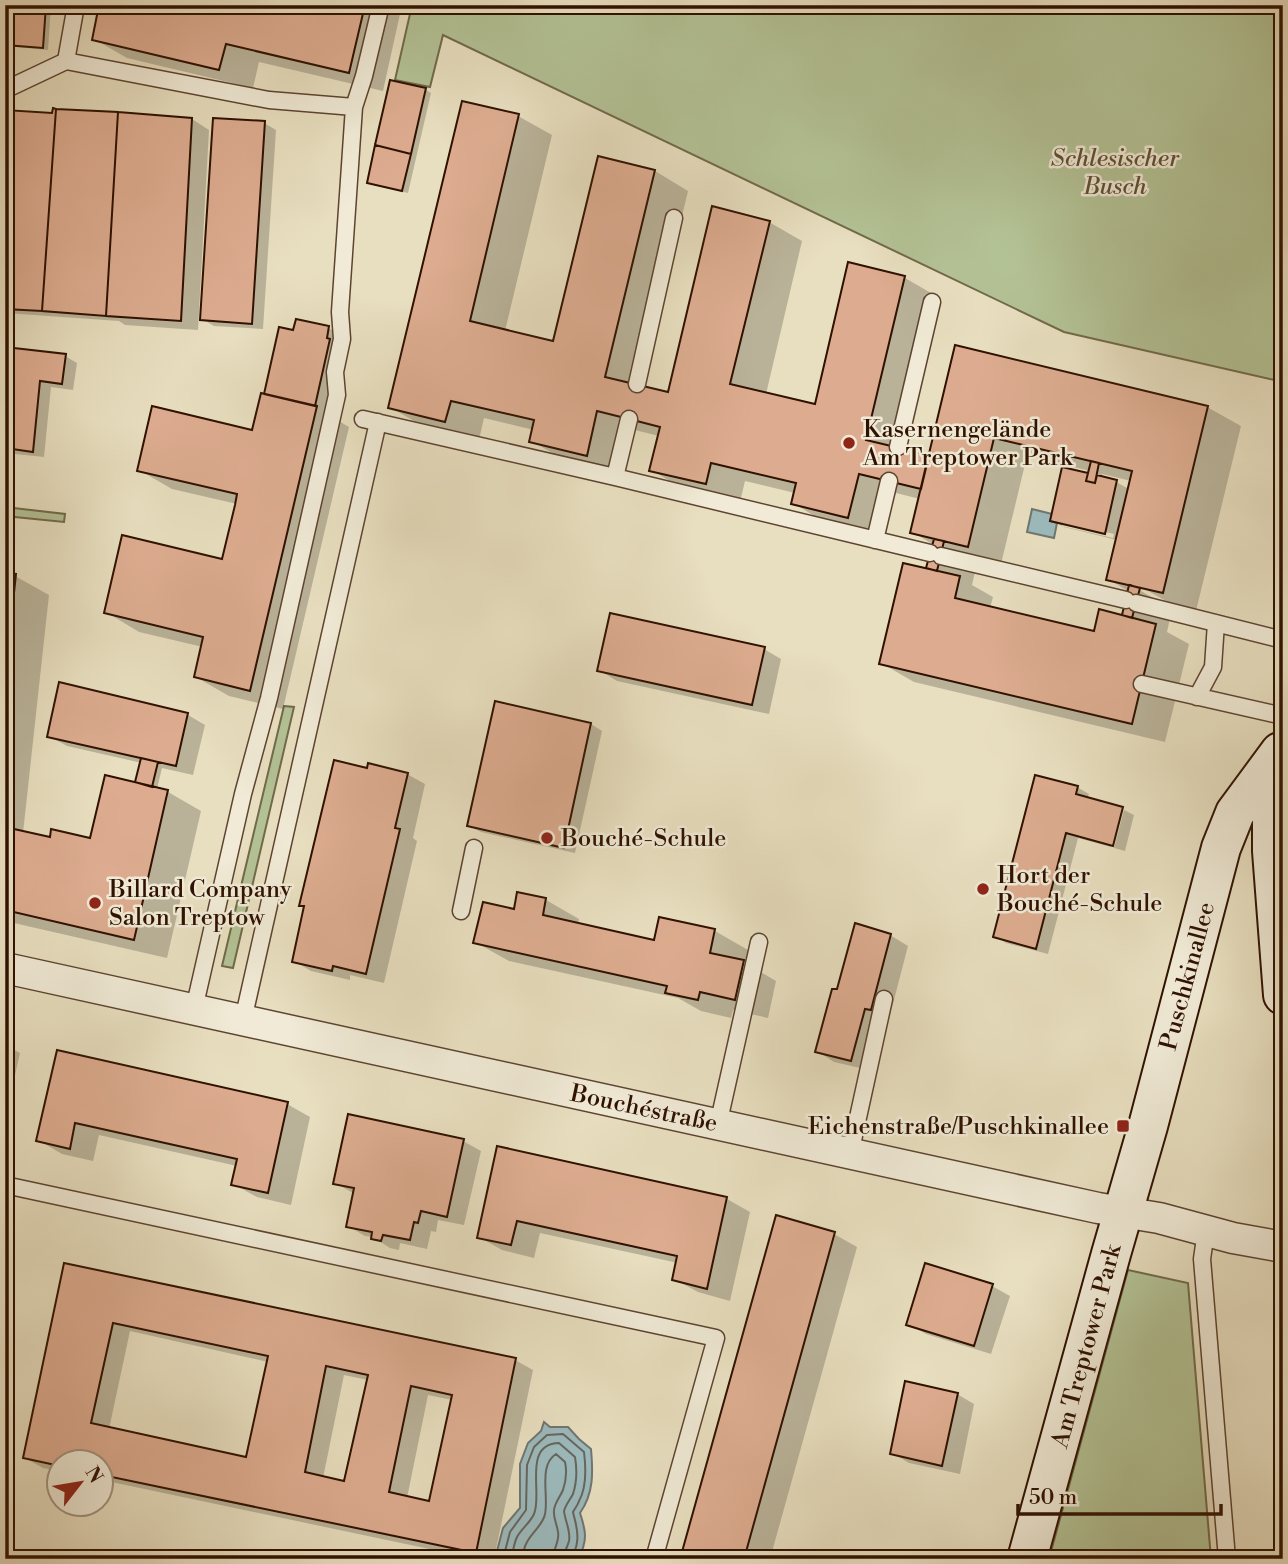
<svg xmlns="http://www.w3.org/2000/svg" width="1288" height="1564" font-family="'Libre Bodoni',serif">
  <rect width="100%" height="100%" fill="#e8dfc0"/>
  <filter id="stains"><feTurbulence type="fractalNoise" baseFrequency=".00286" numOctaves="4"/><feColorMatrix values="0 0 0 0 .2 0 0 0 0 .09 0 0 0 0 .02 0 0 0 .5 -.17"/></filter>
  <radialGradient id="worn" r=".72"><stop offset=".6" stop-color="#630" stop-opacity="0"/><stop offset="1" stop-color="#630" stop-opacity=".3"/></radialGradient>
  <!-- green -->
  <path fill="#b3c295" stroke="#716a4a" stroke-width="2" d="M412,5H1283V382L1064,332L443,35L430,87L395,80Z
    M5,507L65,514L64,522L5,516Z
    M284,706L294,707L233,968L222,966Z
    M1128,1270L1188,1283L1211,1559H1049Z"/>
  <!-- water -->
  <path fill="#9cbabd" stroke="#707671" stroke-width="2" d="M1032,509L1052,514L1050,521L1057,523L1054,538L1027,532Z
    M544,1422L550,1427H568L579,1439L591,1449C593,1472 594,1493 580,1513C586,1531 588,1541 578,1559H496V1555L503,1528L520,1508V1464L528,1443L541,1431Z"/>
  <!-- shadow -->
  <path fill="#0003" fill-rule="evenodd" d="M5,5H51L48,50L5,46Z
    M101,5H402L383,91L259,62L253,88L127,58L94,39Z
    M426,90L431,93L408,193L374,185L369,182Z
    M5,112L192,119L209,130L198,330L125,325L119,321L5,313Z
    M518,116L552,135L505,331L555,343L655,171L688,191L641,387L669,394L769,222L802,241L766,394L816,406L850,264L905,278L938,297L902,450L930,457L956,347L1207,407L1241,426L1196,611L1175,606L1141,587V591L1172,609L1167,632L1189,644L1165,742L914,682L881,663L928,570L934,545L912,532L920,499L892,492L881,536L826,523L793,503L795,493L745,481L740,502L684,489L651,470L659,436L631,429L620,474L565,460L531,441L534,430L484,418L479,440L424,427L390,407ZM1027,456L1090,471L1089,475L1064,469L1052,521L1064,527L1117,540L1108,579L1130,592L1124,617L1095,633L990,608L993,597L972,585L978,559L1001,564ZM1102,474L1131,481L1129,489L1116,482L1101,478ZM1062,522L1114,534L1113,538L1062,526Z
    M264,123L276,130L263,329L214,326L202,319Z
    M328,328L346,338L332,417L349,427L283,709L229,696L196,677L203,647L139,632L106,612L223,561L237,504L172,489L139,470L253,432L266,396L294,332Z
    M5,348L65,356L77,363L73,390L51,387L44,457L5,453Z
    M5,575L15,576L49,595L23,833L51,840L92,841L137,784L142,763L67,746L49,736L188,715L205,725L193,775L162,768L157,789L168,792L201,811L167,958L5,921Z
    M764,649L781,659L769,714L617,681L599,670Z
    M496,703L591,724L602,731L575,853L481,832L469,826Z
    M368,770L407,774L425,784L413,838L417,841L384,983L350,975V980L311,971L294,961L306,908L301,905Z
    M1077,787L1089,794L1087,799L1123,809H1121L1111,847L1078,838L1048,954L1006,943L995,936Z
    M1124,810L1134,815L1125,851L1114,848Z
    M519,894L546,900L579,919L578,925L655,942L660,919L715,931L748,950L745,963L776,981L768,1018L733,1010L731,1018L701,1011L678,998L509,961L475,942L515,911Z
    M890,935L908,946L889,1019L882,1018L869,1070L834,1062L817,1051L838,991Z
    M5,1045L20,1053L13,1084L5,1082Z
    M58,1052L287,1104L310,1117L291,1205L257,1197L233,1184L237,1166L99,1135L93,1161L62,1154L38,1140Z
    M463,1141L481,1151L464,1225L438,1220L436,1232L431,1231L427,1249L400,1243L399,1250L390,1248L373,1237L365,1236L348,1226L355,1194L335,1183Z
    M498,1148L727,1199L750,1212L730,1301L698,1292L674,1279L678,1263L540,1233L534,1258L502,1250L479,1237Z
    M834,1234L857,1247L770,1559H682Z
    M65,1265L515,1360L533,1370L494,1559H477L102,1480V1462H60V1471L43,1468L25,1458ZM130,1331L268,1362L247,1459L109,1429ZM344,1375L368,1380L346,1483L323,1478ZM428,1395L452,1400L430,1503L407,1498Z
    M992,1286L1010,1296L991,1354L926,1334L908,1324Z
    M957,1394L974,1404L960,1474L909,1463L892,1453Z"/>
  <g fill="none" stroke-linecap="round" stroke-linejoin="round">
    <!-- shore -->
    <path stroke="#66665e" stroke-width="2" d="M503,1559L510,1532L526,1510L527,1465L534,1447L547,1435L563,1434L584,1452C586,1468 587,1487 579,1501C578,1505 575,1508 573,1512C575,1522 579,1531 577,1542C577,1548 573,1552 572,1559
      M511,1559C513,1552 514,1543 517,1537C521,1529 530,1523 534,1514C543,1494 522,1444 559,1443L575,1457C577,1469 577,1482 573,1494C570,1500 566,1504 564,1511C565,1521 571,1531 569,1541C567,1548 564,1552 563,1559
      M522,1559C523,1553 524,1547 527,1542C532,1532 543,1525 545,1514C549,1496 538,1465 556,1454L565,1462C567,1471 566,1481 563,1490C560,1497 555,1502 554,1510C553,1518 557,1524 558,1532C560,1541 553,1549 553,1559"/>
  </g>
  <!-- building -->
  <path fill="#ddac90" stroke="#2f1100" stroke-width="2" fill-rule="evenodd" d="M5,5H46L43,48L5,45Z
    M99,5H365L349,73L226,44L219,70L92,40Z
    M390,80L426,88L411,154L375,145Z
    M462,101L519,114L470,321L553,341L598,156L655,170L605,377L668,392L712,206L770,221L730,384L815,404L848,262L905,276L866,440L929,455L921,489L859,474L848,518L791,504L796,483L711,463L706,484L649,471L660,427L629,419L597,411L587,456L529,442L534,420L451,401L445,422L388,408Z
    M53,108L56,109L42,311L5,309V110L52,113Z
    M56,109L118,112L106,316L42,311Z
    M118,112L192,118L181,321L106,316Z
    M213,118L265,121L252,324L200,320Z
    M375,145L411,154L402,191L367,183Z
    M296,319L329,326L327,338L330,339L315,406L264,394L279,327L293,330Z
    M955,345L1208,406L1163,593L1106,580L1132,471L994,438L968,547L910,533Z
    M5,347L66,354L62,384L40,381L33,452L5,448Z
    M261,393L317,406L250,691L194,677L203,637L104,613L122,535L222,559L235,505L237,494L137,471L152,406L252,430Z
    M1091,461L1099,463L1095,483L1086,481Z
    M1062,467L1088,473L1086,481L1095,483L1097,475L1117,480L1105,534L1050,521Z
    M934,539L944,541L937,571L926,568Z
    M903,563L960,576L955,598L1094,631L1099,609L1156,624L1132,724L879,664Z
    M5,573L16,574L5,678Z
    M1129,585L1140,588L1132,618L1122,615Z
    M610,613L765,647L752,705L597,671Z
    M59,682L188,713L176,766L47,737Z
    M495,701L591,723L564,848L467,826Z
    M141,758L158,762L152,787L135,782Z
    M334,760L367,768L368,763L408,773L395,828L400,829L366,974L333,966L332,971L292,962L304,906H299Z
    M105,775L168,790L134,940L5,910V827L50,837L51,829L90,838Z
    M1035,775L1078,786L1076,794L1123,807L1113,846L1066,833L1036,949L993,937Z
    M517,892L546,898L543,915L654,940L659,917L715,929L710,953L744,960L735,1000L700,992L698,1000L665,993L667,986L473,943L483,902L514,909Z
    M855,923L891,934L871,1010L865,1009L851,1061L815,1052L832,989H837Z
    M57,1050L288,1102L268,1193L231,1185L237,1159L75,1123L70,1149L36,1141Z
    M348,1114L464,1139L447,1217L421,1211L418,1223L414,1222L410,1240L383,1235L381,1241L371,1239L372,1232L346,1227L354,1188L333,1184Z
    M497,1146L727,1197L707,1289L672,1280L677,1256L517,1221L511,1245L477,1238Z
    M776,1215L835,1232L744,1559H680Z
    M64,1263L516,1358L476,1553L102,1475V1462H60V1466L23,1458ZM113,1323L268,1356L246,1457L91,1423ZM326,1366L368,1375L344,1481L305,1472ZM411,1386L452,1395L429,1501L389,1492Z
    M925,1263L993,1284L974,1346L906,1325Z
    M905,1381L958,1393L942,1466L890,1454Z"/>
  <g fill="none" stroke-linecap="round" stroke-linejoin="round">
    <!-- lane casing -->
    <g stroke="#5d4430" stroke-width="19">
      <path id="lane" d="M76,5L66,61L269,100L354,107L340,312L342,339L335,372L337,395L269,698L243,794L194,1009
        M5,86L11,87L66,61
        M354,107L364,76L381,5
        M637,384L674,218
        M363,419L615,477L930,553
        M898,447L932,302
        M615,477L629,419
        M875,540L889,481
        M941,556L1126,600
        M1136,603L1283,640
        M1142,684L1283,716
        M1197,697L1213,667L1216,623
        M461,911L474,848
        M243,1020L378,422
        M718,1125L759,942
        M850,1154L884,999
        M5,1185L716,1338L654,1559
        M1206,1231L1202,1259L1227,1559"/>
    </g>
    <!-- street casing -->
    <g stroke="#5d4430" stroke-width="33">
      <path id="street" d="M5,968L1098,1208L1159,1218L1233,1238L1283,1247"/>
    </g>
    <!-- secondary casing -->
    <g stroke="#2f1100" stroke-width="42">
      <path id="secondary" d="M1279,756L1272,811V851L1283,995
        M1027,1559L1111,1254L1148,1126L1221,848L1235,813L1280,752"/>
    </g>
    <!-- lane -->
    <use href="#lane" stroke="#f0ead6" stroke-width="16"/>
    <!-- street -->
    <use href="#street" stroke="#f0ead6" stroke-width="30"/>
    <!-- secondary -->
    <use href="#secondary" stroke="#f0ead6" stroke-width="38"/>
  </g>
  <!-- markers -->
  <g fill="#8f2418" stroke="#f0ead6" stroke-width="2.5">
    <circle cx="849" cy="443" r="7"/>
    <circle cx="547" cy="838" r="7"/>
    <circle cx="983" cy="889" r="7"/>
    <circle cx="95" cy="903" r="7"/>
    <rect x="1116" y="1119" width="14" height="14" rx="3.5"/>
  </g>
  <g text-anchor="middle" stroke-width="5" stroke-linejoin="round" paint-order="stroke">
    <!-- park labels -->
    <g font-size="24" font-style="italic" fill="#5d4f34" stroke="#f0ead6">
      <text x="1115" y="166">Schlesischer<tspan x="1115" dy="28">Busch</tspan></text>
    </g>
    <!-- poi labels -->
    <g font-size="24" fill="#2f1100" stroke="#f0ead6" text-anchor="start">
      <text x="863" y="437">Kasernengelände<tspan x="863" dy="28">Am Treptower Park</tspan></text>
      <text x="561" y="846">Bouché-Schule</text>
      <text x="997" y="883">Hort der<tspan x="997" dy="28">Bouché-Schule</tspan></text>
      <text x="109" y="897">Billard Company<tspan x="109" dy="28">Salon Treptow</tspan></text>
      <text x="1109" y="1134" text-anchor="end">Eichenstraße/Puschkinallee</text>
    </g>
    <!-- street labels -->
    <g font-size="24" fill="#2f1100" stroke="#f0ead6">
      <text transform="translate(1187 976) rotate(-75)" y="8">Puschkinallee</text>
      <text transform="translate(644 1108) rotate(12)" y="8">Bouchéstraße</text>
      <text transform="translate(1086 1346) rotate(-75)" y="8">Am Treptower Park</text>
    </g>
  </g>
  <!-- margin -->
  <rect width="1288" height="1564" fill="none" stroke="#e8dfc0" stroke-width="28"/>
  <rect x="7" y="7" width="1274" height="1550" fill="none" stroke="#2f1100" stroke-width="3.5"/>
  <rect x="14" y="14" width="1260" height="1536" fill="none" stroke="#2f1100" stroke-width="2"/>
  <!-- north arrow -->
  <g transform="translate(80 1483) rotate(59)"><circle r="33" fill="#f0ead6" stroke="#a39380" stroke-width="2"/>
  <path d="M0-5L12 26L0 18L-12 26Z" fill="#8f2418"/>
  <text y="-10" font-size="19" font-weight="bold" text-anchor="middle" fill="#2f1100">N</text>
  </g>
  <!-- scale -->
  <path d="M1018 1504v10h203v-10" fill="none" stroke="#2f1100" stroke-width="3.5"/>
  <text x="1029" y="1504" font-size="21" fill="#2f1100" stroke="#f0ead6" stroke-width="5" paint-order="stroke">50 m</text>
  <rect width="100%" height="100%" filter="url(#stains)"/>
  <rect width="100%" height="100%" fill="url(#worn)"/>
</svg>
